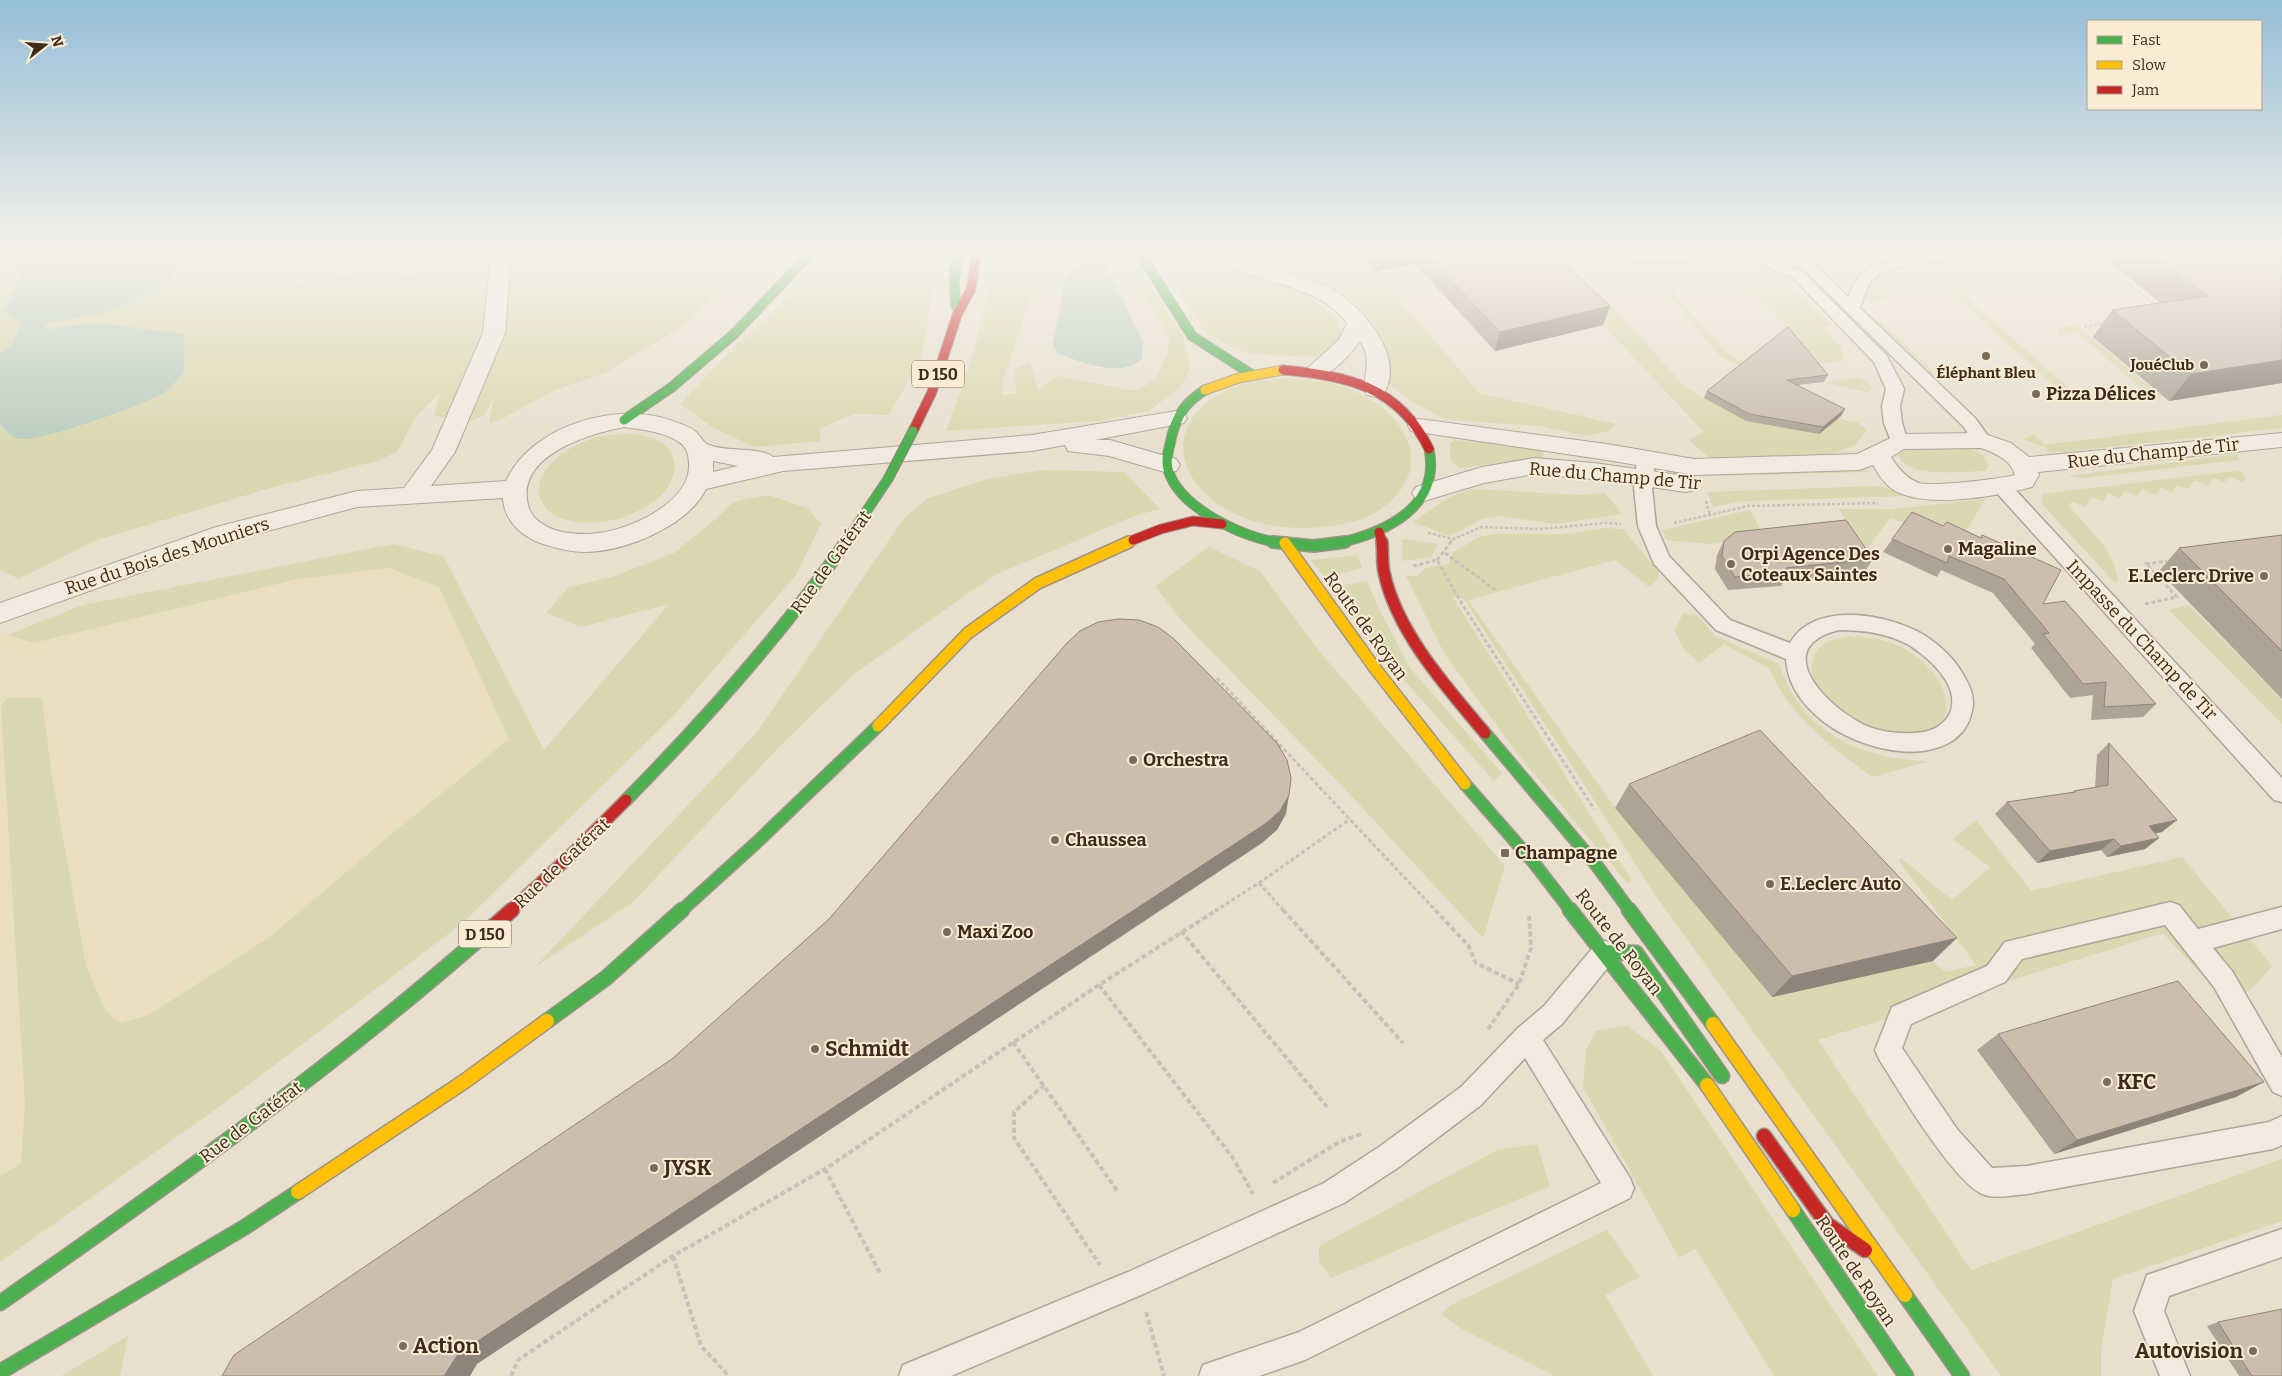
<svg xmlns="http://www.w3.org/2000/svg" width="2282" height="1376" font-family="Bitter,serif">
  <rect width="100%" height="100%" fill="#e8dfce"/>
  <!-- farmland -->
  <path fill="#e9debe" d="M389,568L439,587L509,739L388,837L67,1107L21,1163L0,1176V632L33,643L298,579Z"/>
  <!-- green -->
  <path fill="#dad8b0" d="M0,252H30L4,313L20,323L14,343L0,353Z
    M187,252H303L296,283L371,273L370,282L488,264L500,287L521,273L528,258L568,252H758L688,323L605,373L553,391L498,421L489,423L494,396L485,415L471,421L434,416L440,393L415,418L397,452L377,461L270,488L94,541L19,579L0,570V424L6,432L21,439L47,435L84,424L184,372L183,334L97,323L45,329L44,324C85,316 131,310 165,284C175,277 181,262 187,252Z
    M822,252H938L922,357L889,415L854,414L820,428V441L755,447L714,428L680,404L724,358L788,297Z
    M994,252H1074L1066,260L1041,266L1002,384L1003,395L1016,393L1015,369L1030,363L1038,390L1057,376L1136,391L1156,379L1168,353L1169,337L1122,258L1116,252H1131L1184,339L1190,369L1181,386L1149,411L1097,421L946,431C968,373 988,314 994,252Z
    M1154,252H1189L1228,270L1305,294L1330,312L1338,321L1341,331L1340,340L1329,351L1314,357L1254,354L1233,348L1206,332Z
    M1248,252H1397L1376,272L1479,393L1616,424L1609,431L1586,436L1541,426L1477,422L1442,418L1413,402L1391,386L1386,379L1388,353L1373,322L1352,300L1326,281L1278,265Z
    M1528,252H1545L1615,308L1683,385L1700,396L1857,422L1867,430L1854,446L1823,456L1711,459L1689,440L1704,432L1603,325Z
    M1816,261L1839,271H1857L1845,281L1843,289Z
    M1729,265L1764,270L1783,277L1832,325L1823,327L1841,347L1844,361L1799,366L1795,335L1726,267Z
    M1660,271L1671,273L1675,285L1676,297L1729,355L1757,368L1735,364L1720,356L1651,274Z
    M1907,272L1919,283L1878,288L1888,300L1869,302L1864,294L1865,287L1874,286L1872,281L1874,279Z
    M1946,279L2080,398L2070,400L1937,280Z
    M1873,321L1882,322L1933,372L1932,374L1927,375Z
    M2076,325L2162,397L2153,398L2076,332L2059,335L2058,330L2061,327Z
    M1860,377L1872,386V390L1868,393L1824,382Z
    M1286,378C1308,380 1331,381 1352,390C1410,415 1438,472 1376,512C1361,522 1340,525 1322,527C1285,531 1244,524 1214,501C1165,463 1177,409 1234,387C1250,381 1268,380 1286,378Z
    M2282,415V428L2064,452H2048L2046,447L2023,439L2034,434L2045,445Z
    M625,434C635,434 645,435 655,439C684,452 678,483 656,500C634,517 605,525 577,522C565,520 551,516 544,506C524,475 566,447 591,439C602,435 614,435 625,434Z
    M1455,440L1542,448L1544,460L1504,462L1461,468L1453,464L1450,456V443Z
    M1966,447L1982,455L1989,465L1985,471C1962,471 1904,480 1897,452L1921,448Z
    M2237,454L2239,460L2084,478L2067,476Z
    M1864,468L1868,472L1703,476L1701,470Z
    M1041,470L1124,472L1160,509L1134,516L993,576L854,674L780,746L633,902L535,967L757,732L904,518L928,498L984,480Z
    M2234,471L2242,472L2245,478L2243,482L2229,476L2225,482L2213,478L2208,486L2194,480L2189,489L2177,485L2173,493L2161,487L2156,495L2142,489L2137,496L2125,491L2120,498L2108,493L2103,501L2092,497L2085,507L2074,502L2068,504C2089,533 2112,543 2118,581L2114,582L2043,505L2042,494Z
    M1879,486L1910,496L1744,501L1713,507L1707,492Z
    M1471,489L1580,495L1605,493L1622,514L1556,524L1499,516L1484,518L1450,536L1413,522L1448,498Z
    M768,495L807,508L821,524L796,575L676,713L464,922L219,1107L0,1262V1176L21,1163L25,1104L1,706L7,698H42L52,777L86,966L106,1012L121,1023L149,1015L267,939L388,837L509,739L439,587L389,568L298,579L33,643L8,635L83,605L394,544L444,557L544,750L669,604L581,627L546,613L569,587L612,577L674,553L717,518L733,502Z
    M1985,499L1960,542L1890,518L1865,551L1839,509H1894Z
    M1750,510L1764,536L1709,544L1667,540L1662,530Z
    M1603,528L1625,529L1626,533L1659,572L1658,578L1649,587L1615,560L1468,600L1615,808L1772,997L1933,961L1945,972L1976,965L1899,861L1901,858L1952,900L1990,867L1953,839L1976,820L2031,891L2182,857L2272,966L2251,990L2224,999L2163,933L1818,1040L1971,1270L2282,1159V1221L2113,1279L2101,1351V1376H2001L1656,896L1464,599L1452,596L1632,881L1627,883L1519,756L1444,653L1406,576H1417L1427,567L1449,564L1452,553L1479,537L1493,534H1567Z
    M1402,539L1439,544L1431,557L1403,561Z
    M1209,547L1260,571L1319,651L1505,866L1483,938L1344,788L1182,621L1155,586Z
    M1358,555L1362,568L1326,578L1310,560Z
    M1367,581L1378,607L1410,668L1502,773L1494,781L1395,670L1331,588Z
    M2189,605L2282,700V724L2169,610Z
    M1683,613L1697,615L1715,636L1779,664C1801,732 1861,760 1930,761L1872,777C1833,748 1788,716 1770,669L1724,644L1699,663L1683,648L1675,631Z
    M1850,636C1873,637 1895,641 1914,655C1953,681 1965,735 1903,735C1888,735 1872,731 1859,724C1853,721 1847,715 1841,710C1834,705 1825,700 1821,694C1807,675 1808,650 1831,640C1837,638 1844,637 1850,636Z
    M1627,1026L1661,1051L1878,1376H1774L1696,1249L1679,1258L1583,1087L1586,1050L1596,1031Z
    M1537,1144L1550,1186L1331,1278L1319,1261V1246L1497,1150Z
    M1607,1230L1640,1277L1605,1295L1653,1376H1555L1460,1328L1441,1314L1451,1305Z
    M128,1336L120,1376H61Z"/>
  <!-- water -->
  <path fill="#bacec0" d="M30,252H187L167,284L131,303L104,313L44,324L46,329L97,323L184,334V372C177,379 170,390 162,394C139,406 44,441 21,439C12,438 5,431 0,424V353L14,343L20,323L4,313Z
    M1097,257L1103,258L1143,342L1142,359C1121,379 1081,362 1057,353L1053,344L1065,279L1077,268Z"/>
  <g fill="none" stroke-linecap="round" stroke-linejoin="round">
    <!-- lane casing -->
    <g stroke="#aea497" stroke-width="3">
      <path id="lane" d="M1584,252L1716,254L1719,252L1734,253L1725,262L1720,264L1603,260L1587,255Z
        M1757,252L1803,272L1887,356L1904,389L1900,406L1902,423L1908,442L1905,446L1899,448L1893,446L1884,423L1882,406L1886,389L1874,362L1793,278L1750,259L1747,256L1750,253Z
        M1786,252H1802L1848,297C1854,283 1861,270 1875,265L1952,252H1994L1992,255L1987,257C1963,260 1896,264 1879,274C1868,281 1864,297 1860,308L1975,418L1991,440L1988,444C1974,448 1970,436 1963,426Z
        M1646,454L1652,456L1655,460L1652,488L1656,526L1669,556L1730,620L1790,643C1814,600 1889,614 1924,635C1941,646 1956,660 1965,678C1971,688 1975,699 1972,711C1956,789 1791,745 1786,659L1716,630L1654,564L1638,526L1634,488L1637,460L1640,456ZM1839,630C1863,630 1887,633 1909,645C1923,654 1938,667 1947,682C1962,711 1943,732 1914,733C1899,734 1883,732 1869,727C1830,711 1766,648 1839,630Z
        M2002,481L2009,483L2282,778V802L2274,800L1995,491L1993,487L1995,483Z
        M2170,902L2179,905L2198,929L2282,907V929L2213,948L2232,971L2282,1057V1096L2273,1092L2214,987L2165,925L2022,959L2005,982L1911,1024L1902,1048L1957,1129L1992,1168L2027,1166L2269,1122L2282,1116V1145L2273,1149L2027,1194C2014,1195 1997,1199 1985,1195C1957,1188 1896,1086 1879,1059L1875,1050L1892,1007L1987,966L2005,942Z
        M1605,941L1614,944L1617,952L1614,960L1562,1024L1543,1040L1630,1178L1634,1188L1630,1198L1305,1360L1259,1376H1199L1203,1365L1299,1332L1601,1183L1525,1058L1481,1105L1399,1167L1344,1203L1148,1292L951,1376H899L903,1365L1128,1272L1324,1183L1379,1147L1461,1087L1518,1028L1544,1006L1596,944Z
        M2282,1229V1257L2169,1296L2164,1311L2190,1376H2160L2134,1311L2147,1275Z"/>
    </g>
    <!-- street casing -->
    <g stroke="#aea497" stroke-width="2">
      <path id="street" d="M494,252H508L511,256L505,333L455,452L431,486L506,481C531,426 615,401 670,420C678,423 692,427 697,433C701,437 703,442 707,444C725,453 761,446 773,457L1032,435L1176,411L1184,413L1187,418L1184,423L1095,440H1110L1176,459L1180,465L1176,471L1168,473L1109,456L1068,451L1065,445L1032,451L783,471L706,489C687,527 624,552 584,552C570,552 556,548 543,544C522,537 504,521 503,498L357,507L223,543L0,623V603L216,527L357,491L404,488L432,450L483,333L491,256ZM624,427C643,430 662,431 679,442C687,447 689,456 689,464C691,502 631,529 599,533C586,535 574,534 562,532C547,528 532,521 528,505C516,455 589,434 624,427ZM713,461L738,466L713,472Z
        M1201,252C1209,252 1220,250 1228,252C1237,254 1247,260 1256,263C1277,270 1314,279 1332,289C1363,307 1407,358 1383,395L1375,397L1367,395C1359,382 1375,361 1360,341C1349,356 1327,382 1306,377L1303,372L1339,340L1347,323C1326,294 1287,287 1255,276C1238,270 1221,263 1204,256Z
        M1419,419L1607,444L1694,459L1857,454L1899,434L1982,433L2011,443L2029,457L2282,433V447L2038,472L2039,475L2032,487C1998,496 1923,510 1892,489C1884,483 1878,474 1873,465L1859,470L1694,475L1607,460L1411,431L1408,426L1411,421ZM1981,448C1995,453 2011,460 2015,475C2000,479 1932,487 1919,483C1906,478 1898,468 1891,457L1904,449Z
        M1534,458L1594,463L1686,476L1694,478L1698,484L1694,490L1686,492L1594,479L1534,474L1484,483L1424,501L1416,499L1412,493L1416,487L1482,467Z"/>
    </g>
    <!-- fast-far2 casing -->
    <g stroke="#9d9387" stroke-width="11">
      <path id="fast-far2" d="M1139,252L1192,336L1251,374
        M956,306L954,281L957,252
        M1205,390C1186,402 1178,413 1172,435C1170,446 1165,458 1168,469C1178,508 1244,538 1280,543
        M624,420L672,387L734,334L812,252
        M845,543L888,479
        M1339,543C1386,532 1441,507 1429,449"/>
    </g>
    <!-- fast-far1 casing -->
    <g stroke="#9d9387" stroke-width="14">
      <path id="fast-far1" d="M1273,542L1314,546L1345,542
        M1485,733L1597,866L1630,911
        M1465,784L1534,863L1571,911
        M626,800C706,719 781,635 846,542
        M681,911L756,843L878,726"/>
    </g>
    <!-- fast casing -->
    <g stroke="#9d9387" stroke-width="17">
      <path id="fast" d="M1570,910L1707,1085
        M1629,910L1713,1024
        M1605,952L1636,953L1722,1076
        M547,1021L606,978L682,910
        M1793,1210L1906,1376
        M1905,1295L1962,1376
        M0,1303C168,1186 333,1067 487,932
        M0,1372L245,1227L298,1192"/>
    </g>
    <!-- slow-far2 casing -->
    <g stroke="#9d9387" stroke-width="11">
      <path id="slow-far2" d="M1205,390L1239,378L1283,370
        M1126,543L1133,540"/>
    </g>
    <!-- slow-far1 casing -->
    <g stroke="#9d9387" stroke-width="14">
      <path id="slow-far1" d="M1285,543L1374,667L1465,784
        M878,726L968,633L1038,583L1129,542"/>
    </g>
    <!-- slow casing -->
    <g stroke="#9d9387" stroke-width="17">
      <path id="slow" d="M1713,1024L1905,1295
        M1707,1085L1793,1210
        M298,1192L465,1081L547,1021"/>
    </g>
    <!-- jam-far2 casing -->
    <g stroke="#9d9387" stroke-width="11">
      <path id="jam-far2" d="M1283,370C1347,376 1399,386 1429,449
        M913,431L932,392L957,315L971,289L977,252
        M1379,532L1382,543
        M1133,540L1161,529L1193,521L1222,524"/>
    </g>
    <!-- jam-far1 casing -->
    <g stroke="#9d9387" stroke-width="14">
      <path id="jam-far1" d="M1382,542C1383,552 1382,563 1384,572C1396,631 1447,688 1485,733
        M510,911L568,858L626,800"/>
    </g>
    <!-- jam casing -->
    <g stroke="#9d9387" stroke-width="17">
      <path id="jam" d="M487,932L512,910
        M1764,1136L1827,1224L1865,1250"/>
    </g>
    <!-- path-far2 -->
    <path stroke="#c9c1b7" stroke-width="2.5" stroke-dasharray="3 2" stroke-linecap="butt" d="M2087,252L2155,305
      M2084,327L2103,324
      M1706,501L1710,515
      M1674,523L1748,506L1878,503
      M1428,533L1454,539L1481,527L1539,529L1606,523L1621,524
      M1450,543L1453,539"/>
    <!-- path-far1 -->
    <path stroke="#c9c1b7" stroke-width="3" stroke-dasharray="4 2.5" stroke-linecap="butt" d="M1445,553L1497,591
      M1437,560L1451,542
      M1413,566L1437,560L1462,604L1594,809
      M2145,604L2177,597L2146,564L2167,561
      M1217,678L1436,911
      M1259,883L1284,911
      M1215,911L1259,883L1350,819"/>
    <!-- path -->
    <path stroke="#c9c1b7" stroke-width="4" stroke-dasharray="5 3" stroke-linecap="butt" d="M1283,910L1403,1043
      M1435,910L1468,945L1476,963L1519,984
      M1181,931L1329,1109
      M1099,985L1233,1158L1253,1194
      M1488,1029L1519,984L1531,948L1529,913
      M1013,1042L1118,1192
      M1044,1085L1014,1112V1138L1100,1265
      M825,1169L880,1273
      M1273,1183L1339,1142L1361,1134
      M673,1256L701,1346L729,1376
      M1146,1312L1164,1376
      M511,1376L518,1360L673,1256L825,1169L1099,985L1217,910"/>
    <!-- lane -->
    <use href="#lane" fill="#f0eae1" fill-rule="evenodd"/>
    <!-- street -->
    <use href="#street" fill="#f0eae1" fill-rule="evenodd"/>
    <!-- fast-far2 -->
    <use href="#fast-far2" stroke="#4caf50" stroke-width="9"/>
    <!-- fast-far1 -->
    <use href="#fast-far1" stroke="#4caf50" stroke-width="11"/>
    <!-- fast -->
    <use href="#fast" stroke="#4caf50" stroke-width="14"/>
    <!-- slow-far2 -->
    <use href="#slow-far2" stroke="#ffc107" stroke-width="9"/>
    <!-- slow-far1 -->
    <use href="#slow-far1" stroke="#ffc107" stroke-width="11"/>
    <!-- slow -->
    <use href="#slow" stroke="#ffc107" stroke-width="14"/>
    <!-- jam-far2 -->
    <use href="#jam-far2" stroke="#c62828" stroke-width="9"/>
    <!-- jam-far1 -->
    <use href="#jam-far1" stroke="#c62828" stroke-width="11"/>
    <!-- jam -->
    <use href="#jam" stroke="#c62828" stroke-width="14"/>
    <!-- fast-bridge casing -->
    <g stroke="#93897e" stroke-width="11" stroke-linecap="butt">
      <path id="fast-bridge" d="M888,479L913,431"/>
    </g>
    <!-- fast-bridge -->
    <use href="#fast-bridge" stroke="#4caf50" stroke-width="9"/>
  </g>
  <!-- wall -->
  <path fill="#afa396" d="M1359,252H1553L1610,306L1603,325L1495,351L1414,263L1376,272Z
    M2096,252H2282V383L2169,401L2093,337L2112,310L2161,303Z
    M1788,327L1828,375L1824,382L1798,385L1841,416L1819,434L1746,421L1704,398L1707,391Z
    M1912,512L2043,604L2156,704L2143,717L2091,720L2093,695L2070,698L2031,648L2035,644L1993,593L1941,570L1937,577L1883,552Z
    M2282,535V699L2159,571L2179,548Z
    M1724,541L1873,559L1864,573L1784,581L1781,586L1728,590L1715,569L1717,555Z
    M2109,743L2162,832L2155,833L2159,838L2145,849L2107,857L2101,850L2037,863L1995,814L2007,802L2072,793L2074,791L2095,787L2097,755Z
    M1629,784L1933,961L1772,997L1615,808Z
    M1998,1034L2236,1097L2054,1154L1977,1050Z
    M2218,1322L2282,1376H2239L2207,1326Z"/>
  <!-- shaded-wall -->
  <path fill="#8f847a" d="M1386,252H1416L1414,263L1376,272L1379,253Z
    M1610,306L1603,325L1495,351L1500,332Z
    M2282,360V383L2169,401L2191,374Z
    M1845,409L1841,416L1819,434L1823,427Z
    M1289,795L1286,814L1277,830L1262,843L477,1364L470,1376H444L458,1354Z
    M2177,820L2162,832L2135,838L2149,826Z
    M2159,838L2145,849L2107,857L2121,846Z
    M2114,839L2101,850L2037,863L2050,851Z
    M1957,938L1933,961L1772,997L1792,976Z
    M2264,1082L2236,1097L2054,1154L2077,1140Z"/>
  <!-- building -->
  <path fill="#ccbdaf" stroke="#8f847a" d="M1424,252H1553L1610,306L1500,332Z
    M2149,252H2282V360L2191,374L2112,310L2207,296Z
    M1788,327L1828,375L1787,380L1845,409L1823,427L1749,414L1707,391Z
    M1912,512L1943,526L1947,522L1981,538L1982,535L2061,570L2043,604L2065,601L2156,704L2104,707L2106,682L2083,684L2043,634L2049,633L2004,579L1949,556L1947,563L1892,539Z
    M1846,520L1873,559L1786,568L1789,572L1735,577L1722,556L1724,541L1735,532Z
    M2282,535V651L2179,548Z
    M1119,619L1139,620L1158,627L1173,638L1277,743L1287,760L1291,778L1289,795L1280,811L1265,824L458,1354L444,1376H222L234,1355L672,1059L829,919L1067,643L1080,631L1098,622Z
    M1760,730L1957,938L1792,976L1629,784Z
    M2109,743L2177,820L2149,826L2159,838L2121,846L2114,839L2050,851L2007,802L2075,792L2074,791L2108,785Z
    M2178,981L2264,1082L2077,1140L1998,1034Z
    M2282,1309V1376H2252L2218,1322Z"/>
  <!-- sky -->
  <linearGradient id="sky" x2="0" y2="1"><stop stop-color="#95bed8"/><stop offset="0.57" stop-color="#f5f1e9"/><stop offset="1" stop-color="#f5f1e9" stop-opacity="0"/></linearGradient>
  <rect width="2282" height="444" fill="url(#sky)"/>
  <!-- markers -->
  <g fill="#7a6a5c" stroke="#f9ecd5" stroke-width="2">
    <circle cx="1986" cy="356" r="5"/>
    <circle cx="2204" cy="365" r="5"/>
    <circle cx="2036" cy="394" r="5"/>
    <circle cx="1948" cy="549" r="5"/>
    <circle cx="1731" cy="564" r="5"/>
    <circle cx="2264" cy="576" r="5"/>
    <circle cx="1133" cy="760" r="5"/>
    <circle cx="1055" cy="840" r="5"/>
    <rect x="1500" y="848" width="10" height="10" rx="2.5"/>
    <circle cx="1770" cy="884" r="5"/>
    <circle cx="947" cy="932" r="5"/>
    <circle cx="815" cy="1049" r="5"/>
    <circle cx="2107" cy="1082" r="5"/>
    <circle cx="654" cy="1168" r="5"/>
    <circle cx="403" cy="1346" r="5"/>
    <circle cx="2253" cy="1351" r="5"/>
  </g>
  <g text-anchor="middle" stroke-width="4" stroke-linejoin="round" paint-order="stroke">
    <!-- far-poi labels -->
    <g font-size="15" font-weight="bold" fill="#3e2b1e" stroke="#f9ecd5" text-anchor="end">
      <text x="2194" y="370">JouéClub</text>
      <text x="1986" y="378" text-anchor="middle">Éléphant Bleu</text>
    </g>
    <!-- shield labels -->
    <g fill="#f9ecd5" stroke="#766555" stroke-width="1">
      <rect x="912" y="360.5" width="52" height="27" rx="4"/>
      <rect x="459" y="920.5" width="52" height="27" rx="4"/>
    </g>
    <g font-size="16" font-weight="bold" fill="#3e2b1e">
      <text x="938" y="380">D 150</text>
      <text x="485" y="940">D 150</text>
    </g>
    <!-- poi labels -->
    <g font-size="18" font-weight="bold" fill="#3e2b1e" stroke="#f9ecd5" text-anchor="start">
      <text x="2046" y="400">Pizza Délices</text>
      <text x="1958" y="555">Magaline</text>
      <text x="1741" y="560">Orpi Agence Des<tspan x="1741" dy="21">Coteaux Saintes</tspan></text>
      <text x="2254" y="582" text-anchor="end">E.Leclerc Drive</text>
      <text x="1143" y="766">Orchestra</text>
      <text x="1065" y="846">Chaussea</text>
      <text x="1515" y="859">Champagne</text>
      <text x="1780" y="890">E.Leclerc Auto</text>
      <text x="957" y="938">Maxi Zoo</text>
    </g>
    <!-- street labels -->
    <g font-size="18" fill="#3e2b1e" stroke="#f9ecd5">
      <text transform="translate(2153 453) rotate(-6)" y="6">Rue du Champ de Tir</text>
      <text transform="translate(1615 476) rotate(5)" y="6">Rue du Champ de Tir</text>
      <text transform="translate(167 556) rotate(-18)" y="6">Rue du Bois des Mouniers</text>
      <text transform="translate(831 562) rotate(-54)" y="6">Rue de Gatérat</text>
      <text transform="translate(1366 626) rotate(54)" y="6">Route de Royan</text>
      <text transform="translate(2142 640) rotate(47)" y="6">Impasse du Champ de Tir</text>
      <text transform="translate(562 863) rotate(-43)" y="6">Rue de Gatérat</text>
      <text transform="translate(1619 942) rotate(52)" y="6">Route de Royan</text>
      <text transform="translate(251 1122) rotate(-37)" y="6">Rue de Gatérat</text>
      <text transform="translate(1856 1271) rotate(56)" y="6">Route de Royan</text>
    </g>
    <!-- near-poi labels -->
    <g font-size="21" font-weight="bold" fill="#3e2b1e" stroke="#f9ecd5" text-anchor="start">
      <text x="825" y="1056">Schmidt</text>
      <text x="2117" y="1089">KFC</text>
      <text x="664" y="1175">JYSK</text>
      <text x="413" y="1353">Action</text>
      <text x="2243" y="1358" text-anchor="end">Autovision</text>
    </g>
  </g>
  <!-- legend -->
  <rect x="2087" y="20" width="175" height="90" fill="#f9ecd5" stroke="#ae9f8c"/>
  <rect x="2097" y="36" width="25" height="8" fill="#4caf50" stroke="#ae9f8c"/>
  <text x="2132" y="45" font-size="15" fill="#3e2b1e">Fast</text>
  <rect x="2097" y="61" width="25" height="8" fill="#ffc107" stroke="#ae9f8c"/>
  <text x="2132" y="70" font-size="15" fill="#3e2b1e">Slow</text>
  <rect x="2097" y="86" width="25" height="8" fill="#c62828" stroke="#ae9f8c"/>
  <text x="2132" y="95" font-size="15" fill="#3e2b1e">Jam</text>
  <!-- north arrow -->
  <g transform="translate(45 45) rotate(73)" stroke="#f9ecd5" stroke-width="4" paint-order="stroke">
  <path d="M0-4L9 19L0 12L-9 19Z" fill="#3e2b1e"/>
  <text y="-8" font-size="14" font-weight="bold" text-anchor="middle" fill="#3e2b1e">N</text>
  </g>
</svg>
